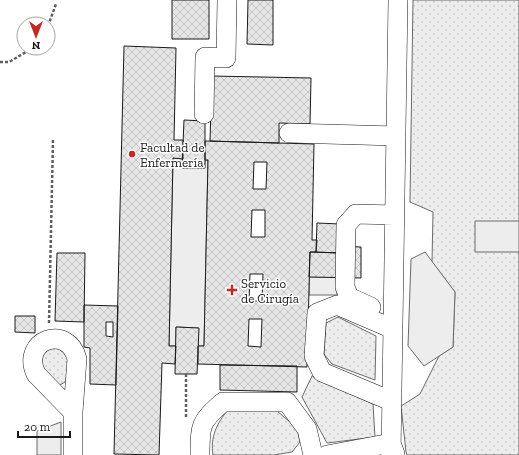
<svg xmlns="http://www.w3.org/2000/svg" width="519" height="455" font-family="'Zilla Slab',serif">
  <defs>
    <pattern id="grass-dots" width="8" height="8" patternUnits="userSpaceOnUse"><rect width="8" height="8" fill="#ededed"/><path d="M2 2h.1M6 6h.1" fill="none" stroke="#cbcbcb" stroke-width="1.8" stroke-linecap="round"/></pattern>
    <pattern id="building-cross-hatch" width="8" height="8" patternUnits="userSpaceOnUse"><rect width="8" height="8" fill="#e6e6e6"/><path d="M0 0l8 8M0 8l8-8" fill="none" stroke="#c5c5c5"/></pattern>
  </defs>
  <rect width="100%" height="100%" fill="#fff"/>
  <!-- grass -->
  <path fill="url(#grass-dots)" stroke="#6a6a6a" d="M413,0H519V455H407L406,452L401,406L420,394L439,356L453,347L455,292L432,262L433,212L410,202Z
    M338,317L376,336L375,380L332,364L324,354L326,323Z
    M48,348H58L68,356C68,368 72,384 57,385L42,369V355Z
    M312,376L373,404L375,437L327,443L302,397Z
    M228,410L277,411L297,428L300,442L292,452L274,455H213C210,437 217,423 228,410Z"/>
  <!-- built -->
  <path fill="#ededed" stroke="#6a6a6a" d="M173,158L183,159V168H204L205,160H208L204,346H198V328L176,327V346H169Z
    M475,221H519V252H475Z
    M425,252L455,292L453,347L424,366L408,346L411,259Z
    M309,277H337V295H309Z
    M61,422V455H37V431Z"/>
  <!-- building -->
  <path fill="url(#building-cross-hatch)" stroke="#1a1a1a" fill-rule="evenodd" d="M172,0H209V39H172Z
    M248,0H273V45L247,44Z
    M124,46L176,48L174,140H183V159L173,158L169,346H176L175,364L162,363L159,455L114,454Z
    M212,76L311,78L310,124L279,123V143L210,141Z
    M184,120L205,121V168H182Z
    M205,141L314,144L312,240H317L316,252H310L307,367L198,364V346H204L208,160H205ZM254,162H267L266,189H253ZM252,210H265V237H251ZM250,274H263L262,301H249ZM249,319H262L261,347L248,346Z
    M317,223L340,224L339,253L316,252Z
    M340,246L361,247V278L309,277L310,252L340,253Z
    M57,253H85L84,322L55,321Z
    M84,305L118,306L116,385L90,384V348L84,347ZM106,322H113V337L106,336Z
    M15,316H35V333L15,332Z
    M176,327L199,328L197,374H175Z
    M220,365L297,366V392L220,390Z"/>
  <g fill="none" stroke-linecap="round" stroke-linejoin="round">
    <!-- minor casing -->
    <g stroke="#1a1a1a" stroke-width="20">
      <path id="minor" d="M204,114L205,57L226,58L227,0
        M289,133L396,136
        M371,307L349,297L345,287L346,225L356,214L394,215
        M391,401L322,372L314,356L317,313L337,305L393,329
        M73,455V412L77,359C68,323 20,340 36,374L73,412
        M200,455C200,425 200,422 223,402H287L307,429L313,455
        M327,455L391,443L395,454
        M391,455L398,0"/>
    </g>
    <!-- path -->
    <path stroke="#5f5f5f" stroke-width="2.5" stroke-dasharray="3 2" stroke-linecap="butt" d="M48,26L56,4
      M0,62H9L33,48
      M49,323L53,140
      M186,417V374"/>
    <!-- minor -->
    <use href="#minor" stroke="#fff" stroke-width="19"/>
  </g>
  <!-- markers -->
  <g fill="#c62828" stroke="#fff" stroke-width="1.5">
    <circle cx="132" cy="154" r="4"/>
    <path d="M230 284h4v4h4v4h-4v4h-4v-4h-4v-4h4z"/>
  </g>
  <g text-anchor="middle" stroke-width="3" stroke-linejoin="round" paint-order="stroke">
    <!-- poi labels -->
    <g font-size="13" fill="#1a1a1a" stroke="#fff" text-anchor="start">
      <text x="140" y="152">Facultad de<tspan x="140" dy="15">Enfermería</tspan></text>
      <text x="241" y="288">Servicio<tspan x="241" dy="15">de Cirugía</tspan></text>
    </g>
  </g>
  <!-- north arrow -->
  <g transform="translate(36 36) rotate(180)"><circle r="19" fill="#ffffff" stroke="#a3a3a3"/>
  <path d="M0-3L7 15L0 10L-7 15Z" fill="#c62828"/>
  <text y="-6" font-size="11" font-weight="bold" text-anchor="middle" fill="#1a1a1a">N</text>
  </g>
  <!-- scale -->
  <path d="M18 431v6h52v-6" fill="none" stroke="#1a1a1a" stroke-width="2"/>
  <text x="24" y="431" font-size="12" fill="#1a1a1a" stroke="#ffffff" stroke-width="3" paint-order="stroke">20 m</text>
</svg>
